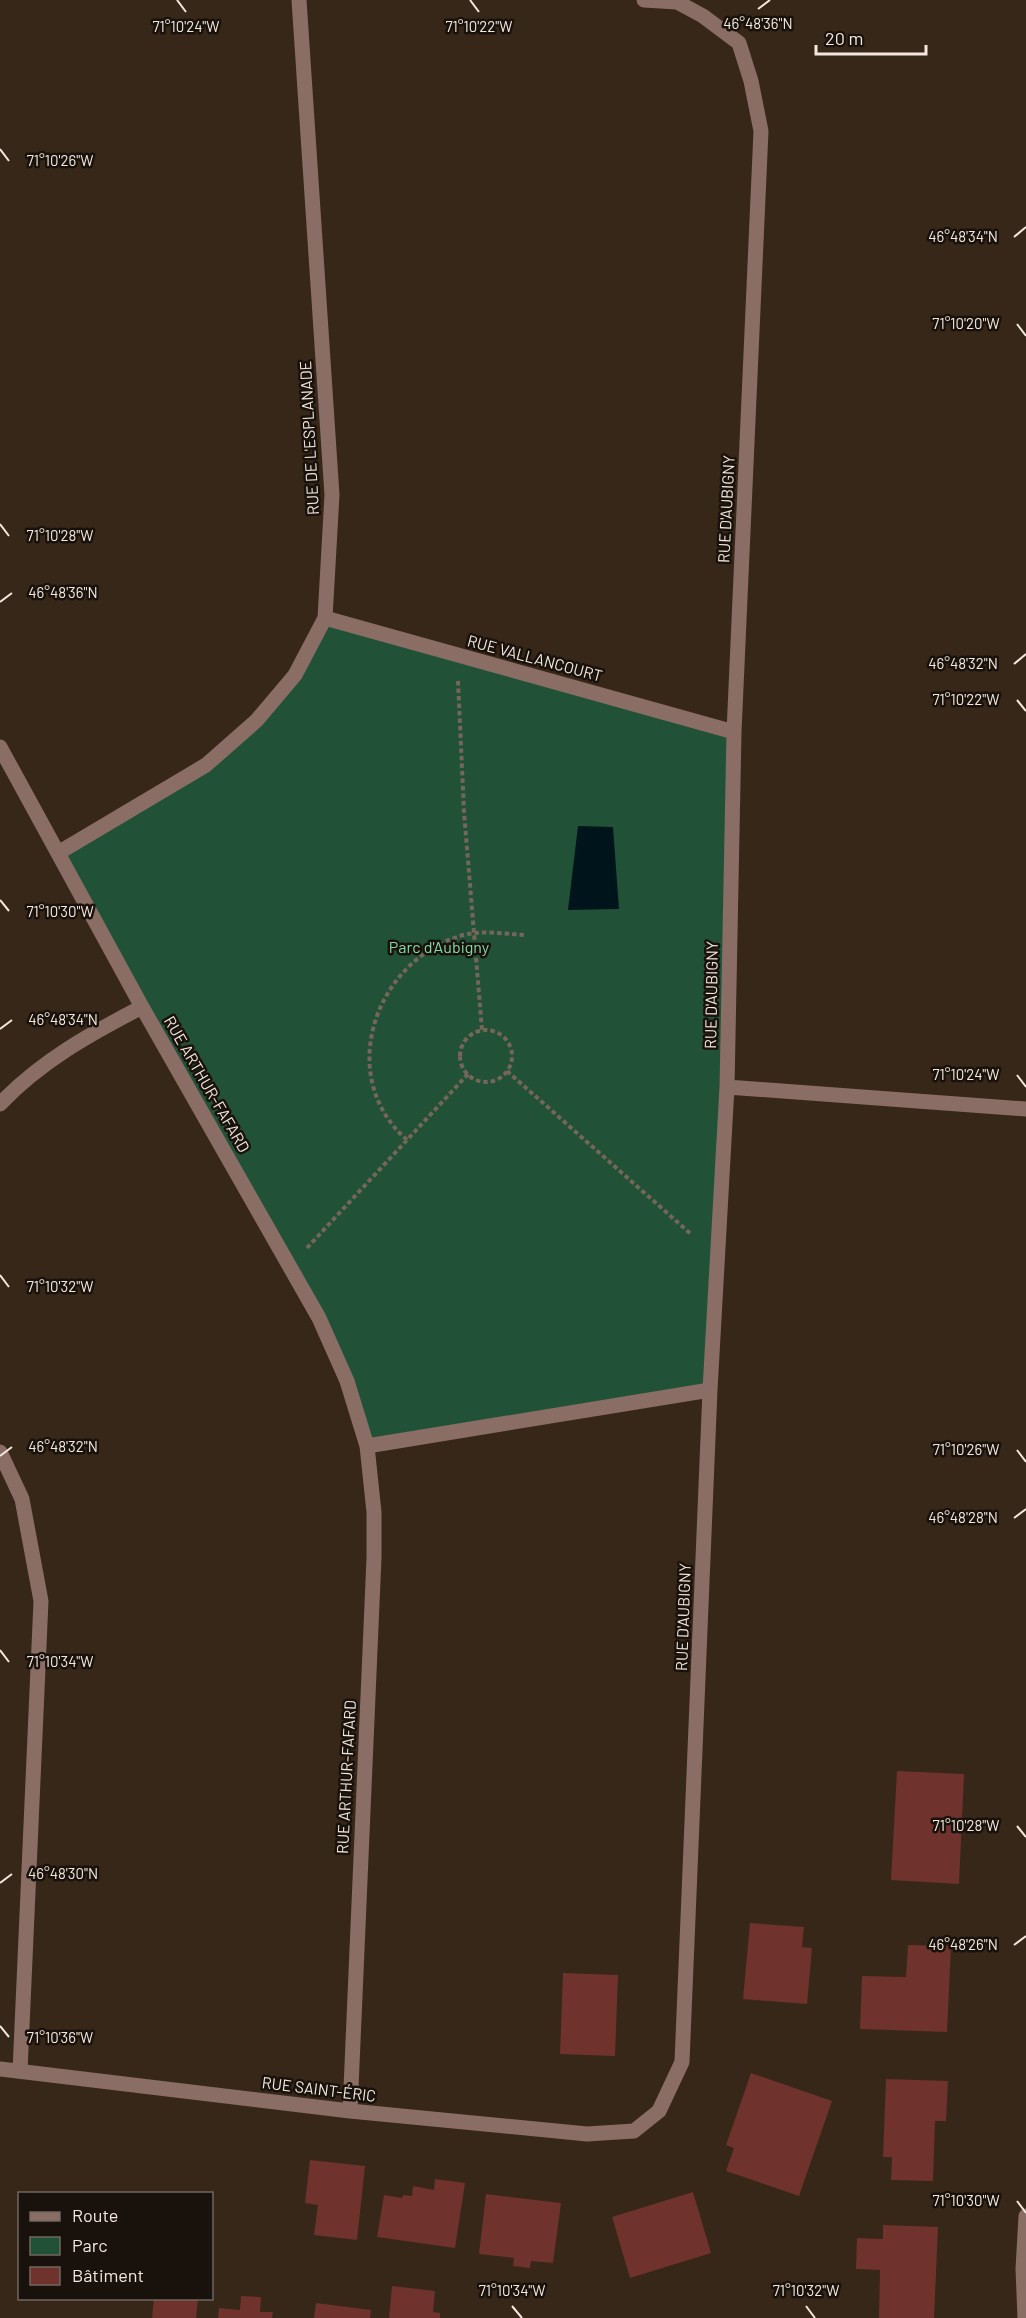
<svg xmlns="http://www.w3.org/2000/svg" width="1026" height="2318" font-family="Barlow,sans-serif">
  <rect width="100%" height="100%" fill="#372718"/>
  <!-- green -->
  <path fill="#215237" d="M325,618L734,732L710,1390L367,1446L347,1381L58,853L206,765L257,720Z"/>
  <!-- water -->
  <path fill="#00151b" d="M578,826L613,827L619,909L568,910Z"/>
  <!-- building -->
  <path fill="#6f322c" d="M897,1771L964,1774L959,1884L891,1880Z
    M750,1923L804,1927L802,1947L812,1948L807,2004L743,1999Z
    M908,1945L951,1946L947,2032L860,2029L862,1976L906,1977Z
    M563,1973L618,1975L615,2056L560,2054Z
    M751,2073L832,2101L799,2196L726,2171L734,2148L726,2145Z
    M886,2079L948,2081L946,2121H935L933,2181L891,2180L892,2157H883Z
    M310,2160L365,2166L357,2240L314,2235L318,2205L305,2203Z
    M435,2179L465,2183L455,2248L377,2237L384,2195L402,2198L403,2195L412,2196L413,2186L434,2190Z
    M693,2192L711,2253L630,2278L612,2217Z
    M486,2194L561,2203L553,2263L531,2261L530,2268L513,2266L514,2258L479,2254Z
    M883,2225L938,2227L934,2318H879L880,2270L856,2269L857,2238L883,2239Z
    M392,2286L435,2291L433,2312L440,2313V2318H389Z
    M241,2296L261,2297L260,2312H273L272,2318H218L219,2308L240,2310Z
    M154,2298H198L196,2318H152Z
    M316,2303L371,2310L370,2318H314Z"/>
  <g fill="none" stroke-linecap="round" stroke-linejoin="round">
    <!-- path -->
    <path stroke="#746659" stroke-width="4" stroke-dasharray="4.5 3" stroke-linecap="butt" d="M458,681L464,812L482,1030
      M460 1056a26 26 0 1 1 52 0a26 26 0 1 1-52 0Z
      M507,1071L692,1235
      M407,1140C336,1078 373,965 457,937C478,929 503,934 525,935
      M307,1248L468,1074"/>
    <!-- minor -->
    <path stroke="#8a6d64" stroke-width="15" d="M325,618L734,732
      M0,747L142,1007L319,1318L347,1381L367,1446L374,1512V1558L350,2111
      M58,853L206,765L257,720L295,675L325,618L332,495L299,0
      M727,1087L1026,1109
      M0,1104C41,1061 90,1034 142,1007
      M367,1446L710,1390
      M0,1452L22,1499L41,1601L20,2071
      M0,2069L350,2111L587,2134L634,2131L659,2111L682,2062L710,1390L727,1087L734,732L761,131L751,81L739,43L703,16L677,2L644,0
      M1025,2318L1023,2269L1026,2216"/>
  </g>
  <!-- ticks -->
  <path fill="none" stroke="#f3e8de" stroke-width="2" d="M177,0L186,12M470,0L479,12M758,9L770,0M0,149L9,161M1014,237L1026,227M1017,324L1026,336M0,524L9,536M0,602L12,593M1014,664L1026,654M1017,700L1026,711M0,900L9,911M0,1029L12,1020M1017,1075L1026,1087M0,1275L9,1287M1017,1450L1026,1462M0,1456L12,1447M1014,1518L1026,1509M0,1650L9,1662M1017,1826L1026,1837M0,1883L12,1874M1014,1945L1026,1936M0,2026L9,2037M1017,2201L1026,2213M512,2306L522,2318M806,2306L815,2318"/>
  <g text-anchor="middle" stroke-width="5" stroke-linejoin="round" paint-order="stroke">
    <!-- street labels -->
    <g font-size="16" fill="#f3e8de" stroke="#19110b">
      <text transform="translate(309 438) rotate(-93)" y="6">RUE DE L'ESPLANADE</text>
      <text transform="translate(726 509) rotate(-87)" y="6">RUE D'AUBIGNY</text>
      <text transform="translate(535 658) rotate(15)" y="6">RUE VALLANCOURT</text>
      <text transform="translate(711 995) rotate(-89)" y="6">RUE D'AUBIGNY</text>
      <text transform="translate(207 1084) rotate(60)" y="6">RUE ARTHUR-FAFARD</text>
      <text transform="translate(683 1617) rotate(-88)" y="6">RUE D'AUBIGNY</text>
      <text transform="translate(346 1777) rotate(-87)" y="6">RUE ARTHUR-FAFARD</text>
      <text transform="translate(319 2089) rotate(7)" y="6">RUE SAINT-ÉRIC</text>
    </g>
    <!-- park labels -->
    <g font-size="16" fill="#81dca6" stroke="#19110b">
      <text x="439" y="953">Parc d'Aubigny</text>
    </g>
  </g>
  <g font-size="15" text-anchor="middle" fill="#f3e8de" stroke="#19110b" stroke-width="5" stroke-linejoin="round" paint-order="stroke">
    <text x="758" y="29">46°48'36"N</text>
    <text x="186" y="32">71°10'24"W</text>
    <text x="479" y="32">71°10'22"W</text>
    <text x="60" y="166">71°10'26"W</text>
    <text x="963" y="242">46°48'34"N</text>
    <text x="966" y="329">71°10'20"W</text>
    <text x="60" y="541">71°10'28"W</text>
    <text x="63" y="598">46°48'36"N</text>
    <text x="963" y="669">46°48'32"N</text>
    <text x="966" y="705">71°10'22"W</text>
    <text x="60" y="917">71°10'30"W</text>
    <text x="63" y="1025">46°48'34"N</text>
    <text x="966" y="1080">71°10'24"W</text>
    <text x="60" y="1292">71°10'32"W</text>
    <text x="63" y="1452">46°48'32"N</text>
    <text x="966" y="1455">71°10'26"W</text>
    <text x="963" y="1523">46°48'28"N</text>
    <text x="60" y="1667">71°10'34"W</text>
    <text x="966" y="1831">71°10'28"W</text>
    <text x="63" y="1879">46°48'30"N</text>
    <text x="963" y="1950">46°48'26"N</text>
    <text x="60" y="2043">71°10'36"W</text>
    <text x="966" y="2206">71°10'30"W</text>
    <text x="512" y="2296">71°10'34"W</text>
    <text x="806" y="2296">71°10'32"W</text>
  </g>
  <!-- legend -->
  <rect x="18" y="2192" width="195" height="108" fill="#19110b" stroke="#70675f" stroke-width="1.5"/>
  <rect x="30" y="2212" width="30" height="9" fill="#8a6d64" stroke="#70675f" stroke-width="1.5"/>
  <text x="72" y="2222" font-size="18" fill="#f3e8de">Route</text>
  <rect x="30" y="2237" width="30" height="18" fill="#215237" stroke="#70675f" stroke-width="1.5"/>
  <text x="72" y="2252" font-size="18" fill="#f3e8de">Parc</text>
  <rect x="30" y="2267" width="30" height="18" fill="#6f322c" stroke="#70675f" stroke-width="1.5"/>
  <text x="72" y="2282" font-size="18" fill="#f3e8de">Bâtiment</text>
  <!-- scale -->
  <path d="M816 45v9h110v-9" fill="none" stroke="#f3e8de" stroke-width="3"/>
  <text x="825" y="45" font-size="18" fill="#f3e8de" stroke="#19110b" stroke-width="4.5" paint-order="stroke">20 m</text>
</svg>
